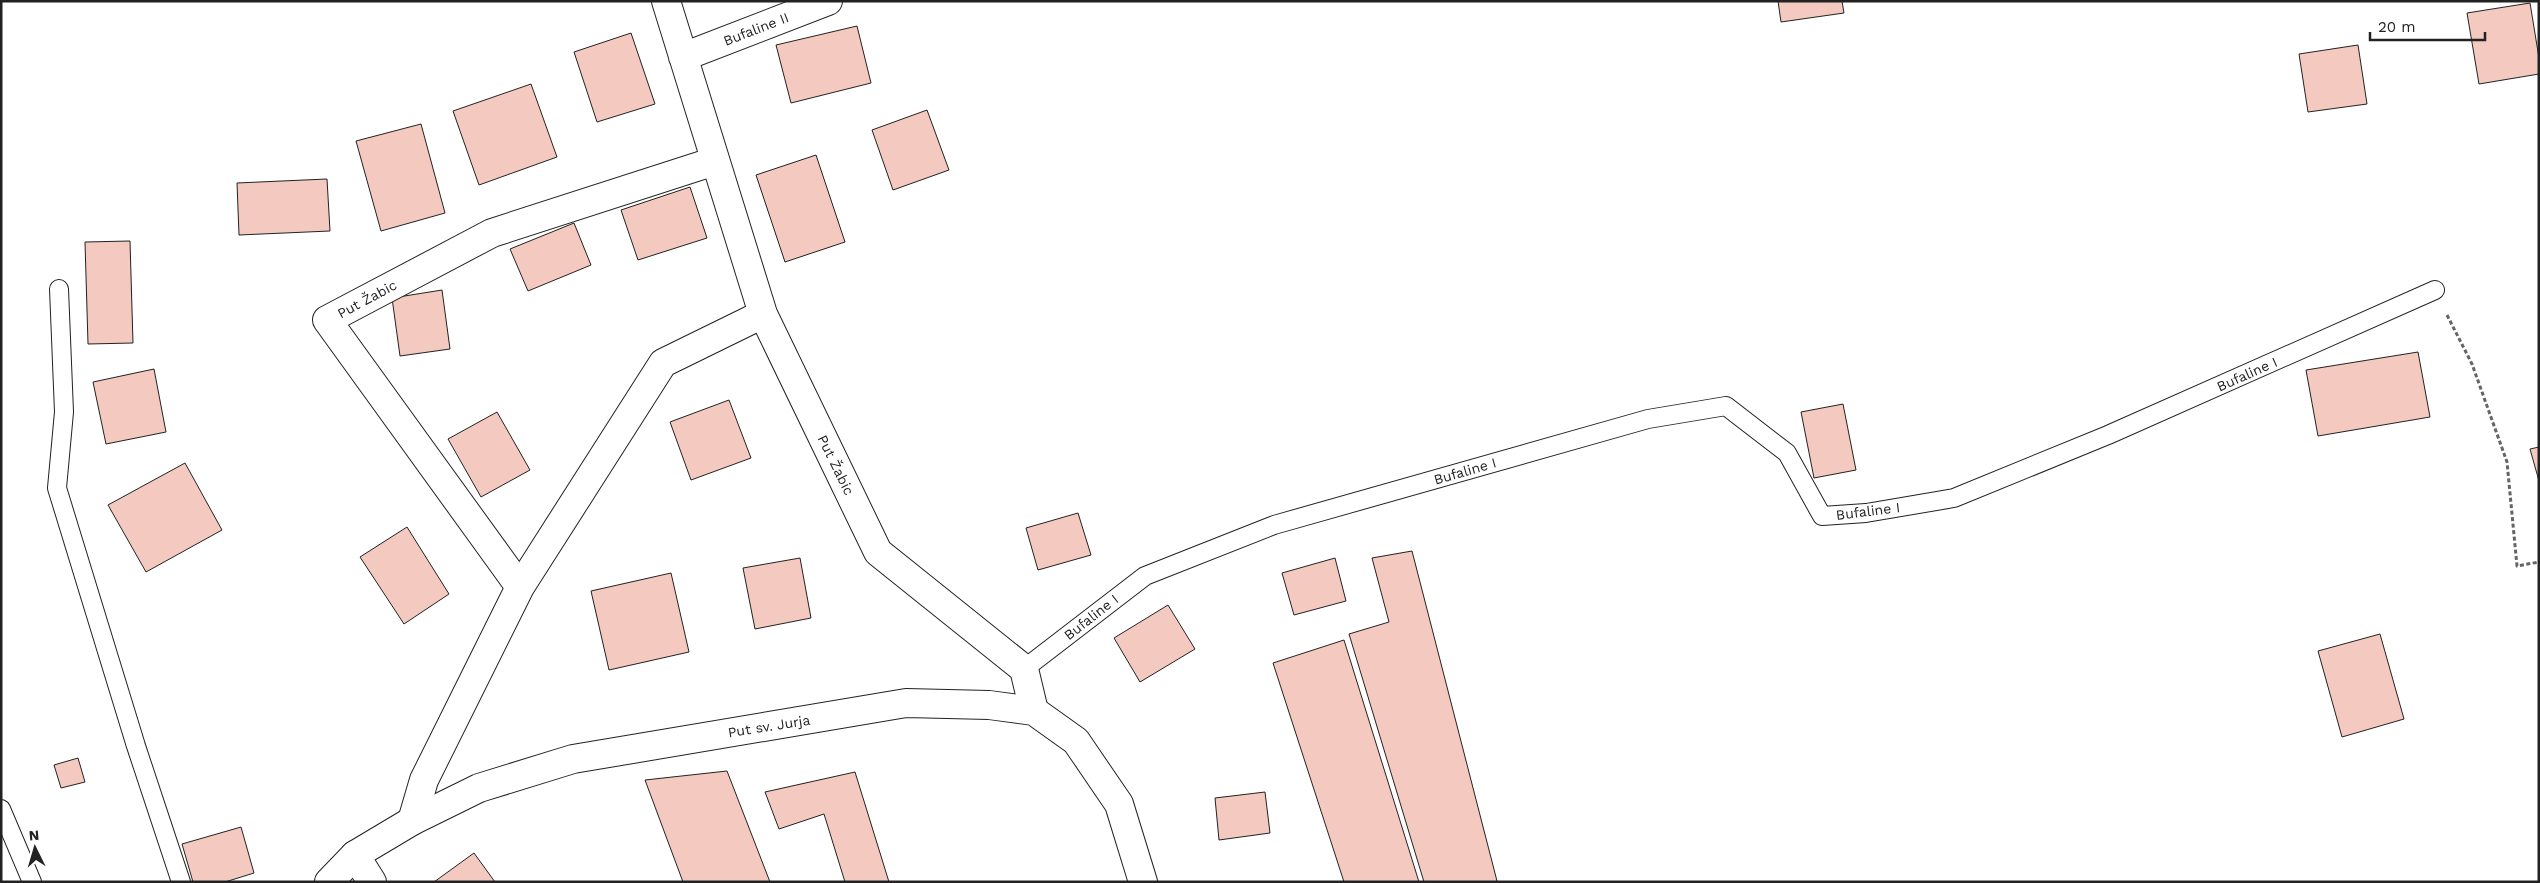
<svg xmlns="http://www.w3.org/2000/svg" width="2540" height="883" font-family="'Work Sans',sans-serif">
  <rect width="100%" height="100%" fill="#fff"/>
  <!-- building -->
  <path fill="#f3c9c0" stroke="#222" d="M1778,1H1842L1844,13L1781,22Z
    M2530,3L2539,58V74L2479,84L2467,13Z
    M857,26L871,83L791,103L776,45Z
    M631,33L655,104L597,122L574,52Z
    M2358,45L2367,104L2308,112L2299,54Z
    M531,84L557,157L479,185L453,111Z
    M927,110L949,170L893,190L872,130Z
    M421,124L445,213L381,231L356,141Z
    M816,155L845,242L785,262L756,175Z
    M327,179L330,231L239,235L237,183Z
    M690,187L707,238L638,260L621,210Z
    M574,223L591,265L528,291L510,249Z
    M130,241L133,343L88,344L85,242Z
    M442,290L450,349L400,356L392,298Z
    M2418,352L2430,417L2318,436L2306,370Z
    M154,369L166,432L106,444L93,382Z
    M729,400L751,458L691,480L670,422Z
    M1843,404L1856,470L1814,478L1801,412Z
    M497,412L530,470L481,497L448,439Z
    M2539,447V481L2530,449Z
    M185,463L222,530L146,572L108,505Z
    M1078,513L1091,555L1038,570L1026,528Z
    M407,527L449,594L404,624L360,557Z
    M1412,551L1497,881L1494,882H1424L1349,634L1389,622L1372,558Z
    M800,558L811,618L755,629L743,568Z
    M1335,558L1346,601L1294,615L1282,573Z
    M671,573L689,652L609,670L591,591Z
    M1168,605L1195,649L1140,682L1114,638Z
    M2380,634L2404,719L2342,737L2318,651Z
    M1344,640L1419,882H1344L1273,663Z
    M78,758L85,782L61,788L54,765Z
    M727,771L770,882H683L645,780Z
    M855,772L889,882H845L824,814L779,829L765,792Z
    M1265,792L1270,833L1219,840L1215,798Z
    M241,827L254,873L225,882H193L182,844Z
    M474,853L495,882H434Z"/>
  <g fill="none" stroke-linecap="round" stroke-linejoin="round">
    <!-- service casing -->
    <g stroke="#222" stroke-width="20">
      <path id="service" d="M59,289L64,412L57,488L136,746L181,882
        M1024,669L1145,576L1274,525L1648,419L1726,406L1787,453L1822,516L1866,513L1954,498L2108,435L2435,290
        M1,809L32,882"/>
    </g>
    <!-- minor casing -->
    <g stroke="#222" stroke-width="30">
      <path id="minor" d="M666,1L763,314L878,552L1024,669L1034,711
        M683,57L828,1
        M520,587L327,320L492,233L715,161
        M412,821L424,780L520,587L663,363L763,314
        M355,855L372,882"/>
    </g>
    <!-- tertiary casing -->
    <g stroke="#222" stroke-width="30">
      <path id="tertiary" d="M329,882L355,855L412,821L479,788L573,759L906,703L989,705L1034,711L1076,741L1119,804L1143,882"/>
    </g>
    <!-- path -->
    <path stroke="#646464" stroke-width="3" stroke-dasharray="4 2.5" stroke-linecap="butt" d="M2447,315L2472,364L2507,462L2517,566L2539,562"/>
    <!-- service -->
    <use href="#service" stroke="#fff" stroke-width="18"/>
    <!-- minor -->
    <use href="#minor" stroke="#fff" stroke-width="28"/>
    <!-- tertiary -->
    <use href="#tertiary" stroke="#fff" stroke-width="28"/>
  </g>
  <g text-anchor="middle" stroke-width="4" stroke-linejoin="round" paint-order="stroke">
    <!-- street labels -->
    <g font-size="14" fill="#222" stroke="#fff">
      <text transform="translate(756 29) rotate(-21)" y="5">Bufaline II</text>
      <text transform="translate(367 299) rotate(-28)" y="5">Put Žabic</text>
      <text transform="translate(2247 374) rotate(-24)" y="5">Bufaline I</text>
      <text transform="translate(836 465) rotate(64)" y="5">Put Žabic</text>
      <text transform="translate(1465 471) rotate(-16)" y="5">Bufaline I</text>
      <text transform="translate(1868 511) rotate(-7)" y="5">Bufaline I</text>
      <text transform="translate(1091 617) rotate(-38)" y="5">Bufaline I</text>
      <text transform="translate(769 726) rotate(-9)" y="5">Put sv. Jurja</text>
    </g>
  </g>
  <!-- border -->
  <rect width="2540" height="883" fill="none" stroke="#222222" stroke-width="5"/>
  <!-- north arrow -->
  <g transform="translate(35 848) rotate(355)" stroke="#ffffff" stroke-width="4" paint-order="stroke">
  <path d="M0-4L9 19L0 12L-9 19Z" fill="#222222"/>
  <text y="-8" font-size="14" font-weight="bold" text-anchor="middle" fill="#222222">N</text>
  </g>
  <!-- scale -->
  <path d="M2370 32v8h115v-8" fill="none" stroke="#222222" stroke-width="2.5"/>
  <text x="2378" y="32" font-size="15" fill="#222222" stroke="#ffffff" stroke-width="4" paint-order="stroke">20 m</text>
</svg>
